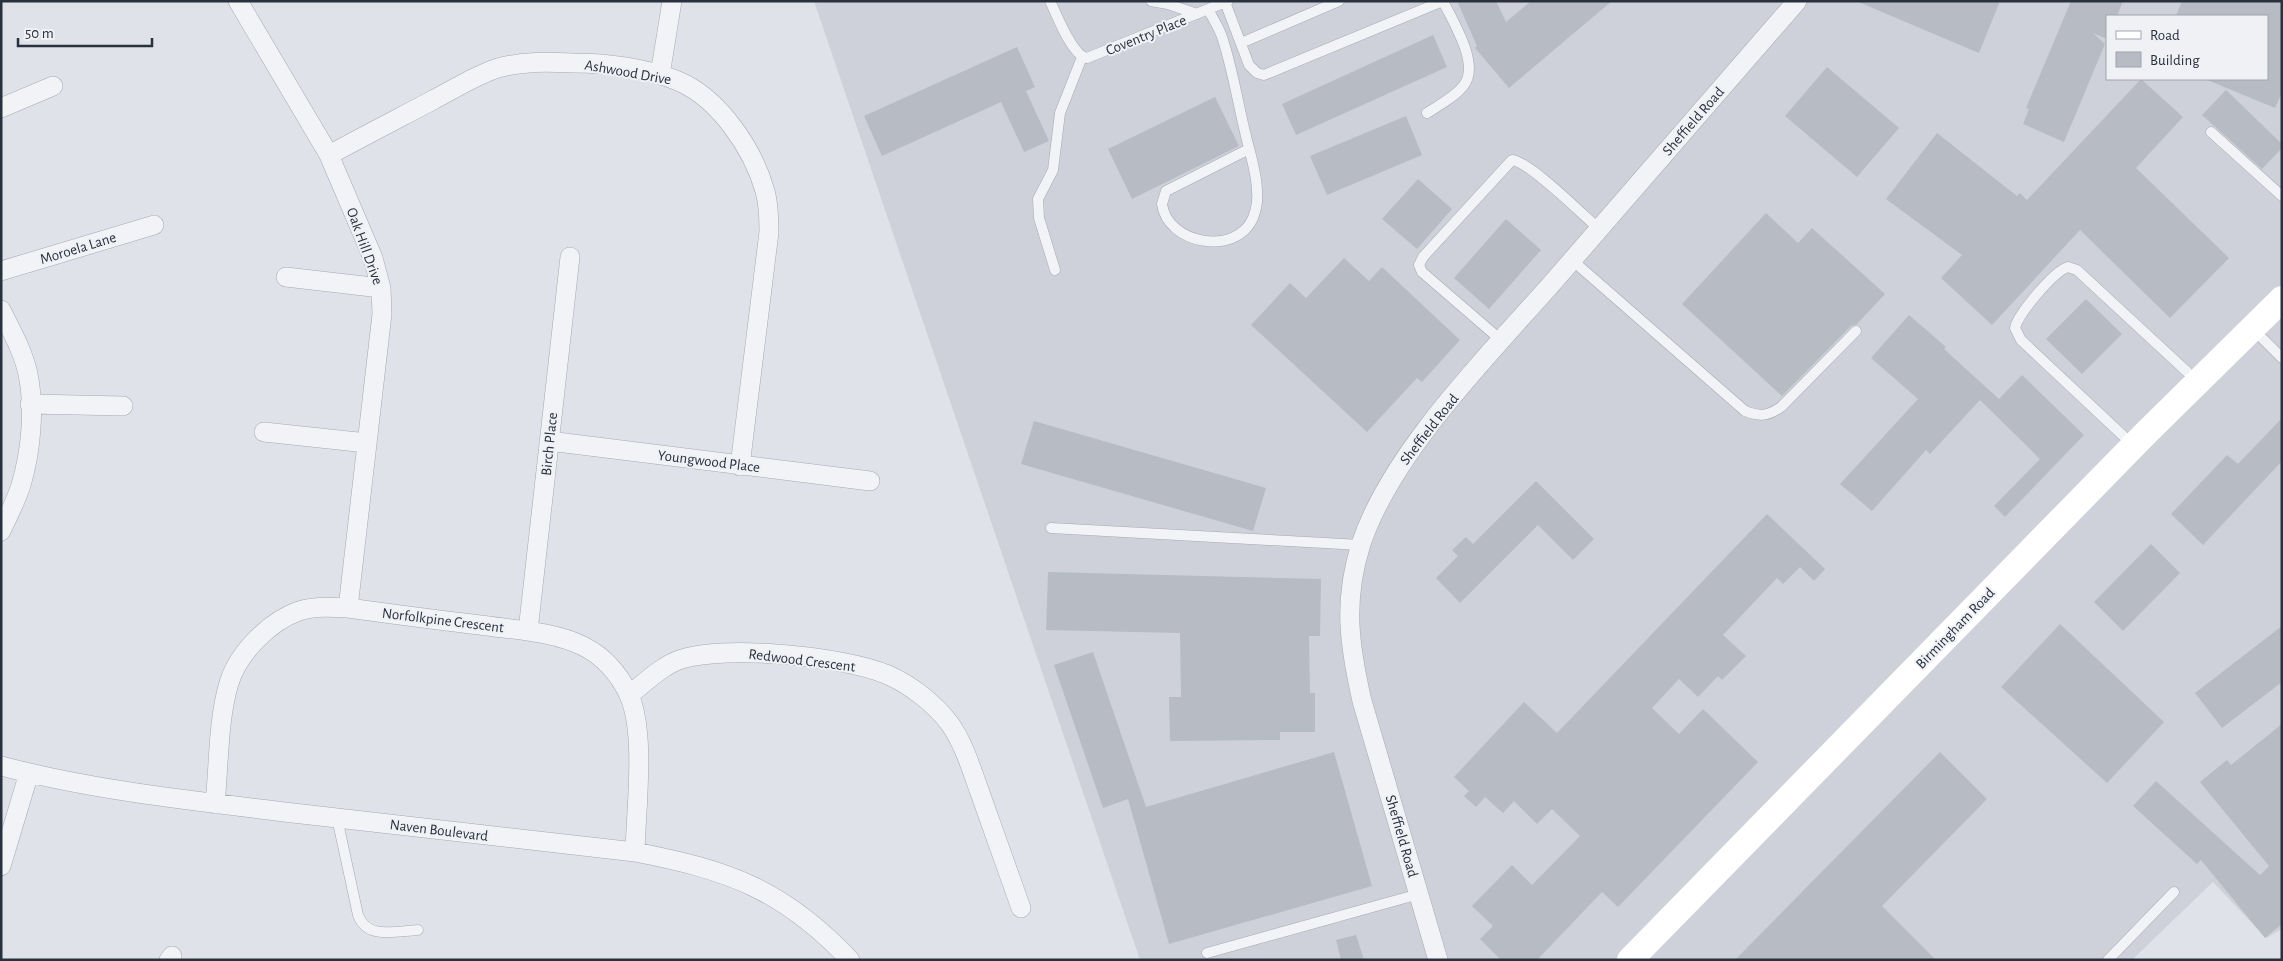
<svg xmlns="http://www.w3.org/2000/svg" width="2283" height="961" font-family="'Alegreya Sans',sans-serif">
  <rect width="100%" height="100%" fill="#dfe2e8"/>
  <!-- built -->
  <path fill="#ced1d9" fill-rule="evenodd" d="M814,1H2282V929L2266,938L2213,882L2132,960H1140ZM2107,16H2267V79H2107Z"/>
  <!-- building -->
  <path fill="#b7bbc4" d="M1457,1H1496L1506,22L1531,1H1612L1509,88L1475,48L1477,46Z
    M1856,1H2000L1979,53Z
    M2071,1H2123L2117,16H2107V39L2093,33L2105,44L2064,142L2023,124L2029,109L2026,108Z
    M2182,1H2282V92L2275,108L2205,79H2267V16H2176Z
    M1433,35L1447,67L1296,135L1282,104Z
    M1017,47L1035,87L1026,91L1049,141L1024,152L1001,102L882,156L864,116Z
    M1827,67L1899,128L1857,177L1785,116Z
    M2141,79L2183,117L2136,168L2229,258L2170,318L2080,230L1992,325L1941,278L1962,255L1886,199L1937,133L2017,196L2020,193L2027,200Z
    M2226,90L2282,144V148L2262,169L2202,115Z
    M1215,97L1239,146L1132,199L1108,149Z
    M1406,116L1422,155L1327,195L1310,156Z
    M1418,179L1452,209L1417,249L1382,219Z
    M1766,213L1798,243L1812,228L1885,294L1857,324L1851,326L1782,396L1682,304Z
    M1506,219L1541,250L1489,309L1454,278Z
    M1344,258L1369,281L1382,267L1460,340L1422,382L1417,378L1367,432L1251,325L1290,283L1306,298Z
    M2086,299L2122,334L2082,374L2046,339Z
    M1909,315L1946,347L1944,349L1999,399L2022,375L2084,435L2005,517L1994,506L2040,459L1980,400L1930,454L1926,450L1872,511L1840,484L1918,399L1871,358Z
    M2282,418V461L2203,545L2171,514L2227,455L2238,464Z
    M1034,421L1266,488L1253,531L1021,464Z
    M1536,481L1594,539L1573,560L1538,525L1460,603L1436,578L1458,556L1452,550L1466,537L1473,544Z
    M1767,514L1825,569L1814,581L1800,567L1783,584L1777,578L1723,635L1746,656L1722,680L1718,676L1698,697L1679,679L1652,708L1679,734L1703,709L1758,762L1618,907L1602,892L1537,960H1501L1480,939L1493,926L1472,906L1512,865L1532,885L1580,836L1552,809L1537,824L1514,801L1503,813L1485,797L1476,807L1464,796L1469,791L1454,777L1524,702L1557,733Z
    M2151,544L2180,573L2123,631L2094,602Z
    M1048,572L1321,579L1320,636H1309L1310,693H1315V732H1280V740L1170,741L1169,697H1181L1180,633L1046,630Z
    M2060,624L2164,722L2107,783L2001,687Z
    M2282,626V682L2222,728L2195,693Z
    M1093,652L1146,807L1334,752L1372,886L1169,944L1128,799L1103,808L1054,665Z
    M2282,724V924L2265,938L2201,860L2197,864L2133,806L2156,781L2260,875L2269,866L2200,782L2227,760L2231,765Z
    M1940,752L1987,799L1882,906L1936,960H1735Z
    M1356,935L1364,960H1341L1336,940Z"/>
  <g fill="none" stroke-linecap="round" stroke-linejoin="round">
    <!-- lane casing -->
    <g stroke="#a5a9b2" stroke-width="11">
      <path id="lane" d="M1050,1C1057,15 1072,56 1087,58L1228,1
        M1151,1L1168,4L1197,14
        M1225,2L1249,65L1257,73L1264,75L1443,1
        M1208,9C1213,19 1220,29 1223,40C1233,71 1238,104 1246,136C1250,154 1257,173 1257,192C1258,201 1256,210 1253,218C1236,257 1167,244 1162,204L1166,191L1249,149
        M1241,43L1339,1
        M1427,113C1439,105 1455,97 1464,85C1480,64 1453,22 1443,1
        M2211,132L2282,196
        M1572,260L1745,411C1760,417 1768,416 1781,407L1856,331
        M1055,270L1039,218L1038,199L1053,170L1060,113L1082,57
        M2253,329L2282,358
        M1502,341L1422,272L1419,265L1423,257L1512,160C1529,161 1583,215 1599,229
        M2133,445L2021,340L2015,328C2018,314 2054,271 2068,267L2077,270L2197,381
        M1051,528L1361,545
        M337,818L358,915C367,940 396,931 418,930
        M1207,953L1419,894
        M2108,960L2174,892"/>
    </g>
    <!-- street casing -->
    <g stroke="#a5a9b2" stroke-width="20">
      <path id="street" d="M238,1L329,155L373,258L381,288L382,314L348,608
        M660,75L672,1
        M1,108L53,86
        M329,155C364,136 399,118 433,100C454,89 476,75 498,68C523,61 548,62 574,63C607,63 647,68 678,81C719,98 753,149 765,191C769,205 769,219 769,232L740,466
        M1,271L154,225
        M286,277L381,288
        M1,310C11,330 23,351 28,374C35,409 31,451 21,485C16,501 8,516 1,531
        M30,404L123,406
        M264,432L367,443
        M549,441L870,481
        M528,631L570,257
        M629,695C645,683 662,665 682,659C727,645 844,656 888,675C911,685 935,704 950,724C964,744 971,768 979,790C993,829 1007,869 1021,908
        M1,766C96,791 195,801 293,813C407,826 521,839 635,852C728,870 783,889 850,960
        M215,804C219,765 218,719 229,683C238,653 270,621 299,611C315,606 332,607 348,608C392,614 436,620 480,625C514,630 552,631 583,646C603,656 619,674 629,695C646,733 636,809 635,852
        M1,866L29,773
        M169,960L172,956
        M1438,960L1362,701C1349,644 1343,601 1361,544C1392,451 1489,355 1554,281C1635,188 1716,95 1797,1"/>
    </g>
    <!-- lane -->
    <use href="#lane" stroke="#f2f3f6" stroke-width="10"/>
    <!-- street -->
    <use href="#street" stroke="#f2f3f6" stroke-width="19"/>
    <!-- secondary -->
    <path stroke="#fff" stroke-width="26" d="M1630,960L2145,434L2282,299"/>
  </g>
  <g text-anchor="middle" stroke-width="4" stroke-linejoin="round" paint-order="stroke">
    <!-- street labels -->
    <g font-size="15" fill="#29303e" stroke="#eff1f5">
      <text transform="translate(1146 35) rotate(-22)" y="5">Coventry Place</text>
      <text transform="translate(628 72) rotate(10)" y="5">Ashwood Drive</text>
      <text transform="translate(1693 121) rotate(-49)" y="5">Sheffield Road</text>
      <text transform="translate(365 246) rotate(70)" y="5">Oak Hill Drive</text>
      <text transform="translate(78 248) rotate(-17)" y="5">Moroela Lane</text>
      <text transform="translate(1429 429) rotate(-52)" y="5">Sheffield Road</text>
      <text transform="translate(549 444) rotate(-84)" y="5">Birch Place</text>
      <text transform="translate(709 461) rotate(7)" y="5">Youngwood Place</text>
      <text transform="translate(443 620) rotate(7)" y="5">Norfolkpine Crescent</text>
      <text transform="translate(1955 628) rotate(-46)" y="5">Birmingham Road</text>
      <text transform="translate(802 660) rotate(7)" y="5">Redwood Crescent</text>
      <text transform="translate(439 830) rotate(7)" y="5">Naven Boulevard</text>
      <text transform="translate(1402 836) rotate(74)" y="5">Sheffield Road</text>
    </g>
  </g>
  <!-- border -->
  <rect width="2283" height="961" fill="none" stroke="#29303e" stroke-width="5"/>
  <!-- legend -->
  <rect x="2106" y="15" width="162" height="65" fill="#eff1f5" stroke="#a0a4ac"/>
  <rect x="2116" y="31" width="25" height="8" fill="#ffffff" stroke="#a0a4ac"/>
  <text x="2150" y="40" font-size="15" fill="#29303e">Road</text>
  <rect x="2116" y="52" width="25" height="15" fill="#b7bbc4" stroke="#a0a4ac"/>
  <text x="2150" y="65" font-size="15" fill="#29303e">Building</text>
  <!-- scale -->
  <path d="M18 38v8h134v-8" fill="none" stroke="#29303e" stroke-width="2.5"/>
  <text x="25" y="38" font-size="15" fill="#29303e" stroke="#eff1f5" stroke-width="4" paint-order="stroke">50 m</text>
</svg>
